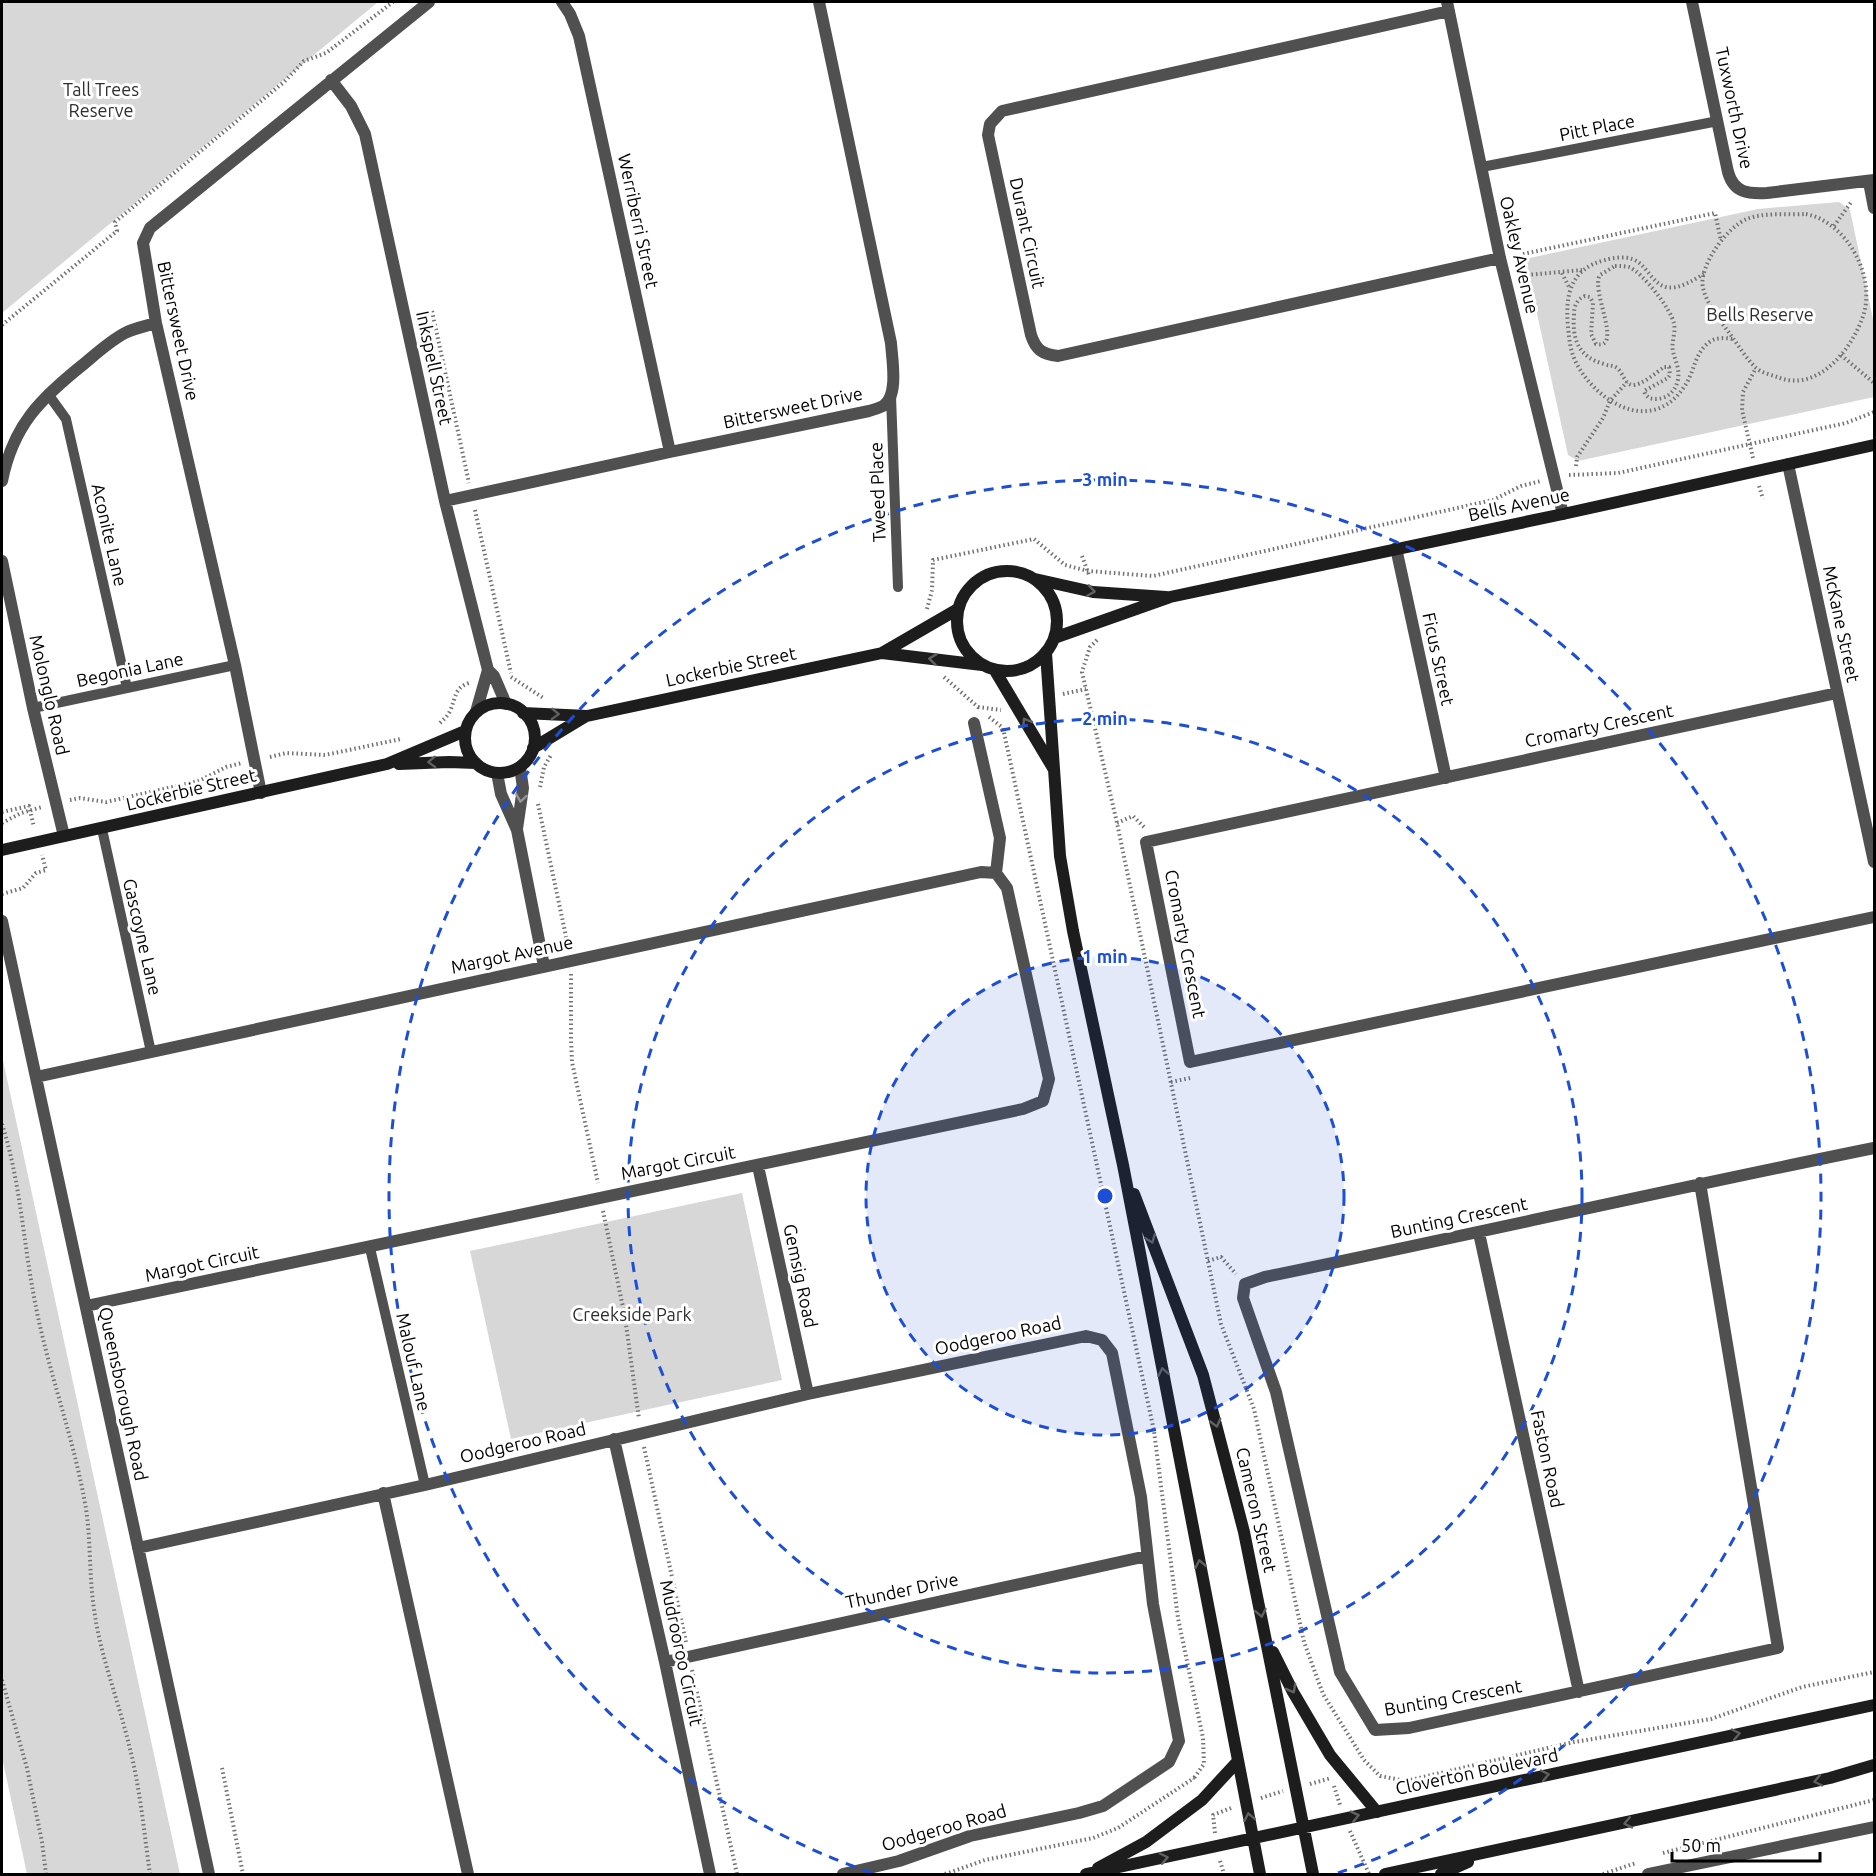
<svg xmlns="http://www.w3.org/2000/svg" width="1876" height="1876" font-family="Ubuntu,sans-serif">
  <rect width="100%" height="100%" fill="#fff"/>
  <!-- green -->
  <path fill="#d7d7d7" d="M2,2H378L2,313Z
    M1839,202L1850,210L1874,324V397L1578,461L1568,455L1525,259L1758,209Z
    M2,1056L180,1874H27L2,1757Z
    M742,1193L782,1380L511,1439L470,1251Z"/>
  <g fill="none" stroke-linecap="round" stroke-linejoin="round">
    <!-- path -->
    <path stroke="#727272" stroke-width="4" stroke-dasharray="1.5 3" stroke-linecap="butt" d="M1806,214C1846,222 1875,274 1864,313C1854,347 1819,392 1780,378C1772,375 1761,373 1755,367C1746,358 1738,345 1730,334C1720,320 1707,305 1703,288C1698,266 1728,226 1747,219C1765,212 1788,215 1806,214Z
      M1834,226L1852,201
      M1523,254L1715,213L1721,241
      M1615,266C1620,266 1624,266 1629,267C1642,272 1672,310 1674,324C1676,333 1671,342 1673,351C1674,357 1677,363 1678,369C1681,387 1668,403 1649,398L1645,394L1644,391L1668,378L1670,375L1669,367H1664C1657,372 1641,386 1632,385C1625,384 1623,373 1617,368C1613,365 1609,366 1604,364C1578,357 1572,339 1574,314C1574,306 1577,299 1585,296L1590,297L1593,303L1591,334L1596,344C1624,350 1590,290 1600,275Z
      M1562,273L1569,287
      M1704,274C1693,280 1679,290 1666,287C1651,283 1646,263 1632,259C1624,256 1612,258 1605,260C1570,269 1565,295 1568,327C1569,338 1570,348 1574,358C1581,375 1597,393 1613,402C1639,418 1667,413 1684,387C1695,372 1694,352 1711,341C1718,337 1726,338 1733,339
      M1527,275L1582,270
      M432,311L469,483
      M2,325L117,231L115,222L284,82L304,61L326,53L393,2
      M1841,355L1874,383
      M1753,458L1742,410L1743,392L1756,368
      M1576,466L1577,457L1603,418L1610,401L1627,382
      M1569,475L1618,473L1846,423L1874,412
      M1759,486L1763,499
      M475,510L511,673
      M1082,556L1089,575
      M927,609L932,590L933,560L1034,539L1065,565L1088,571L1153,576L1493,500L1521,486L1541,481
      M1097,640L1090,647L1082,672L1117,823L1221,1324L1254,1409L1304,1642L1323,1694L1364,1760L1380,1776L1406,1781L1574,1742L1711,1719L1802,1687L1874,1672
      M511,677L545,699
      M944,677L979,708
      M1063,694L1086,689
      M978,707L1001,710
      M989,717L1003,728L1154,1431L1178,1618L1203,1738L1204,1764L1194,1778
      M440,723C444,719 448,716 450,711C456,698 454,688 469,683
      M270,757L286,753L325,755L401,739
      M540,787L544,767L551,755
      M70,800L80,798L106,802L199,781L226,767L242,763
      M538,804L568,946
      M2,812L29,806L34,827
      M2,823L21,813L42,807
      M1117,823L1133,816L1145,828
      M2,894L23,888L36,873L46,870L42,855
      M571,974V1039L572,1062L598,1183
      M1171,1082L1190,1078
      M2,1124C20,1180 23,1239 34,1297C47,1369 74,1437 86,1509C91,1542 89,1576 94,1609C100,1655 118,1699 129,1745C140,1787 144,1832 150,1874
      M603,1211L625,1317L639,1419
      M1208,1261L1221,1257L1236,1274
      M644,1447L686,1642
      M692,1670L737,1874
      M2,1680L27,1768L42,1842L46,1874
      M222,1768L243,1874
      M1310,1784L1331,1778
      M1334,1786L1340,1805
      M1261,1798L1283,1791
      M1350,1831L1369,1874
      M1215,1833L1213,1815L1231,1808
      M1663,1853L1874,1800
      M1220,1861L1224,1874
      M945,1874L985,1860L1093,1838L1118,1828L1194,1778L1195,1780
      M1603,1874L1636,1863"/>
    <!-- lane -->
    <path stroke="#505050" stroke-width="10" d="M1482,167L1718,121
      M48,394L66,419L127,688
      M891,396L898,587
      M33,708L235,665
      M102,829L151,1052
      M370,1248L425,1485"/>
    <!-- street -->
    <path stroke="#505050" stroke-width="12" d="M562,2L570,14L579,36L670,452
      M1447,2L1500,258L1563,514
      M1692,2L1728,172C1734,193 1748,194 1767,193L1874,180
      M1449,11L1002,111L990,124L988,135L1031,335C1036,350 1042,354 1058,356L1500,258
      M331,80L351,106L365,134L445,501L488,670L476,712
      M1869,182L1874,208
      M1788,464L1874,862
      M2,481C13,425 41,398 85,363C98,352 110,341 125,333C135,328 146,326 156,323
      M445,501L670,452L869,411C873,410 879,408 883,406C899,397 892,359 891,343L819,2
      M1396,548L1446,778
      M2,561L33,708L64,836
      M488,670L494,676L506,704
      M1837,693L1146,842L1190,1062L1874,917
      M974,723L1000,838L996,873
      M497,773L501,794L517,830L544,966
      M261,793L235,665L156,323L143,243L150,228L429,2
      M517,829L523,788L520,767
      M2,921L209,1874
      M36,1077L981,872L996,873
      M758,1166L808,1394
      M1700,1183L1778,1648L1409,1728L1375,1730L1340,1672L1276,1392L1243,1298L1245,1284L1265,1277C1469,1235 1671,1189 1874,1148
      M1479,1233L1579,1692
      M86,1306L1023,1109L1043,1101L1049,1079L1007,888L996,873
      M614,1439L665,1662L710,1874
      M383,1493L468,1874
      M138,1548L425,1485L808,1394L1086,1336L1102,1340L1112,1353L1141,1497L1153,1604L1179,1741L1169,1762L1103,1806L1079,1813L970,1836L899,1861L843,1874
      M665,1662L1147,1556
      M1648,1874L1874,1827"/>
    <!-- secondary -->
    <path stroke="#1d1d1d" stroke-width="12" d="M957 621a50 50 0 1 1 100 0a50 50 0 1 1-100 0Z
      M1035,579L1093,592L1166,597
      M1054,638L1170,597L1563,514L1874,445
      M882,653L982,665
      M1046,653L1060,856L1073,931L1123,1165L1260,1874
      M994,669L1053,768
      M465 738a35 35 0 1 1 70 0a35 35 0 1 1-70 0Z
      M523,713L587,716L882,653L958,609
      M533,748L586,716
      M399,764L449,762L476,763
      M2,850L387,764L465,731
      M1134,1194L1203,1375L1244,1532L1313,1874
      M1273,1652L1293,1692L1330,1755L1377,1812
      M1098,1868L1146,1842L1202,1800L1238,1761
      M1086,1874L1874,1705
      M1385,1874L1830,1778L1874,1765
      M1441,1874L1468,1862"/>
  </g>
  <!-- one-way arrows -->
  <defs><path id="oneway-chevron" d="M-2-3.5L2.5 0L-2 3.5" fill="none" stroke-width="1.6" stroke-linecap="round" stroke-linejoin="round" transform="scale(1.5)"/></defs>
  <g stroke="#616161">
    <use href="#oneway-chevron" transform="translate(1091 591) rotate(9)"/>
    <use href="#oneway-chevron" transform="translate(933 659) rotate(-173)"/>
    <use href="#oneway-chevron" transform="translate(555 714) rotate(2)"/>
    <use href="#oneway-chevron" transform="translate(1026 722) rotate(-121)"/>
    <use href="#oneway-chevron" transform="translate(432 762) rotate(178)"/>
    <use href="#oneway-chevron" transform="translate(1151 1239) rotate(69)"/>
    <use href="#oneway-chevron" transform="translate(1163 1372) rotate(-101)"/>
    <use href="#oneway-chevron" transform="translate(1216 1423) rotate(75)"/>
    <use href="#oneway-chevron" transform="translate(1200 1564) rotate(-101)"/>
    <use href="#oneway-chevron" transform="translate(1261 1613) rotate(79)"/>
    <use href="#oneway-chevron" transform="translate(1292 1689) rotate(62)"/>
    <use href="#oneway-chevron" transform="translate(1736 1734) rotate(-12)"/>
    <use href="#oneway-chevron" transform="translate(1545 1775) rotate(-12)"/>
    <use href="#oneway-chevron" transform="translate(1818 1781) rotate(168)"/>
    <use href="#oneway-chevron" transform="translate(1355 1816) rotate(-13)"/>
    <use href="#oneway-chevron" transform="translate(1249 1817) rotate(-101)"/>
    <use href="#oneway-chevron" transform="translate(1628 1823) rotate(168)"/>
    <use href="#oneway-chevron" transform="translate(1164 1858) rotate(-12)"/>
  </g>
  <use stroke="#969696" href="#oneway-chevron" transform="translate(521 798) rotate(99)"/>
  <!-- distance rings -->
  <circle cx="1105" cy="1196" r="239" fill="#1d4ed8" fill-opacity=".12"/>
  <g fill="none" stroke="#1d4ed8" stroke-width="3" stroke-dasharray="10 8">
    <circle cx="1105" cy="1196" r="239"/>
    <circle cx="1105" cy="1196" r="477"/>
    <path d="M872 1873A716 716 0 1 1 1338 1873"/>
  </g>
  <g text-anchor="middle" stroke-width="6" stroke-linejoin="round" paint-order="stroke">
    <!-- park labels -->
    <g font-size="18" fill="#2e2e2e" stroke="#fff">
      <text x="101" y="96">Tall Trees<tspan x="101" dy="21">Reserve</tspan></text>
      <text x="1760" y="321">Bells Reserve</text>
      <text x="632" y="1321">Creekside Park</text>
    </g>
    <!-- street labels -->
    <g font-size="18" fill="#000" stroke="#fff">
      <text transform="translate(1734 108) rotate(78)" y="6">Tuxworth Drive</text>
      <text transform="translate(1597 128) rotate(-11)" y="6">Pitt Place</text>
      <text transform="translate(638 221) rotate(78)" y="6">Werriberri Street</text>
      <text transform="translate(1027 233) rotate(78)" y="6">Durant Circuit</text>
      <text transform="translate(1519 255) rotate(77)" y="6">Oakley Avenue</text>
      <text transform="translate(178 331) rotate(78)" y="6">Bittersweet Drive</text>
      <text transform="translate(434 368) rotate(78)" y="6">Inkspell Street</text>
      <text transform="translate(793 408) rotate(-12)" y="6">Bittersweet Drive</text>
      <text transform="translate(878 492) rotate(-92)" y="6">Tweed Place</text>
      <text transform="translate(1519 505) rotate(-12)" y="6">Bells Avenue</text>
      <text transform="translate(109 535) rotate(77)" y="6">Aconite Lane</text>
      <text transform="translate(1841 624) rotate(78)" y="6">McKane Street</text>
      <text transform="translate(1438 659) rotate(78)" y="6">Ficus Street</text>
      <text transform="translate(731 667) rotate(-12)" y="6">Lockerbie Street</text>
      <text transform="translate(130 670) rotate(-12)" y="6">Begonia Lane</text>
      <text transform="translate(49 695) rotate(77)" y="6">Molonglo Road</text>
      <text transform="translate(1599 726) rotate(-12)" y="6">Cromarty Crescent</text>
      <text transform="translate(191 790) rotate(-13)" y="6">Lockerbie Street</text>
      <text transform="translate(142 937) rotate(77)" y="6">Gascoyne Lane</text>
      <text transform="translate(1185 944) rotate(79)" y="6">Cromarty Crescent</text>
      <text transform="translate(512 955) rotate(-12)" y="6">Margot Avenue</text>
      <text transform="translate(678 1163) rotate(-11)" y="6">Margot Circuit</text>
      <text transform="translate(1459 1218) rotate(-12)" y="6">Bunting Crescent</text>
      <text transform="translate(202 1264) rotate(-12)" y="6">Margot Circuit</text>
      <text transform="translate(800 1276) rotate(78)" y="6">Gemsig Road</text>
      <text transform="translate(998 1336) rotate(-12)" y="6">Oodgeroo Road</text>
      <text transform="translate(413 1362) rotate(77)" y="6">Malouf Lane</text>
      <text transform="translate(123 1394) rotate(78)" y="6">Queensborough Road</text>
      <text transform="translate(523 1443) rotate(-13)" y="6">Oodgeroo Road</text>
      <text transform="translate(1547 1459) rotate(78)" y="6">Faston Road</text>
      <text transform="translate(1256 1510) rotate(77)" y="6">Cameron Street</text>
      <text transform="translate(902 1591) rotate(-12)" y="6">Thunder Drive</text>
      <text transform="translate(681 1653) rotate(78)" y="6">Mudrooroo Circuit</text>
      <text transform="translate(1453 1698) rotate(-10)" y="6">Bunting Crescent</text>
      <text transform="translate(1477 1772) rotate(-12)" y="6">Cloverton Boulevard</text>
      <text transform="translate(944 1828) rotate(-16)" y="6">Oodgeroo Road</text>
    </g>
  </g>
  <circle cx="1105" cy="1196" r="9" fill="#1d4ed8" stroke="#fff" stroke-width="3"/>
  <g font-size="18" text-anchor="middle" font-weight="bold" fill="#1d4ed8" stroke="#fff" stroke-width="6" stroke-linejoin="round" paint-order="stroke">
    <text x="1105" y="486">3 min</text>
    <text x="1105" y="725">2 min</text>
    <text x="1105" y="963">1 min</text>
  </g>
  <!-- border -->
  <rect width="1876" height="1876" fill="none" stroke="#000000" stroke-width="6"/>
  <!-- scale -->
  <path d="M1672 1852v9h148v-9" fill="none" stroke="#000000" stroke-width="3"/>
  <text x="1681" y="1852" font-size="18" fill="#000000" stroke="#ffffff" stroke-width="4.5" paint-order="stroke">50 m</text>
</svg>
